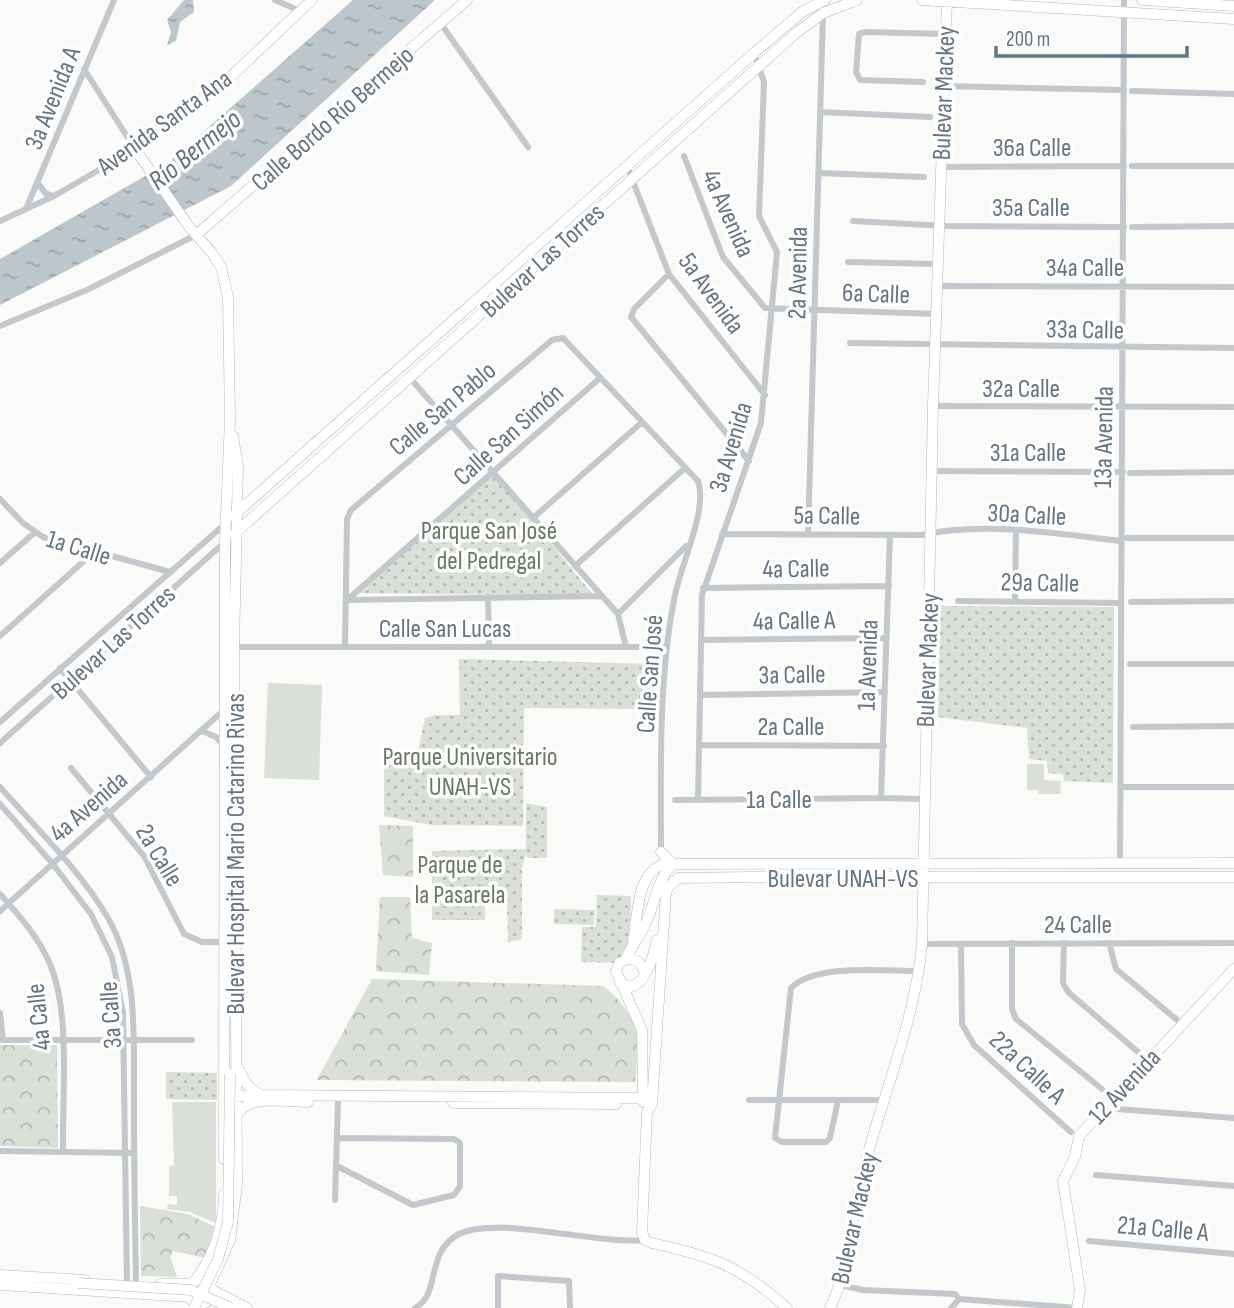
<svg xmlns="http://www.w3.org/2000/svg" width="1234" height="1308" font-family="'Sofia Sans Condensed',sans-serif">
  <defs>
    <pattern id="forest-crowns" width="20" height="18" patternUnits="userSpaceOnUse" patternTransform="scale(1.75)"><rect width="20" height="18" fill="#dadfd7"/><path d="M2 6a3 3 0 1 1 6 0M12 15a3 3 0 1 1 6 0" fill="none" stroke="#b4b9b4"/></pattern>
    <pattern id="park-dots" width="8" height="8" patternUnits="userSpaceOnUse" patternTransform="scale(1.75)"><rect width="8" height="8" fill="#dadfd7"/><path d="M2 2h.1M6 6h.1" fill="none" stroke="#b4b9b4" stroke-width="1.8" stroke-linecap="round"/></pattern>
    <pattern id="water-ripples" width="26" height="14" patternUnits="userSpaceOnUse" patternTransform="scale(1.75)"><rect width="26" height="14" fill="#bbc7cb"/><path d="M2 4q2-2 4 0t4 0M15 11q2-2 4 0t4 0" fill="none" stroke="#9ca6aa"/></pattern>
  </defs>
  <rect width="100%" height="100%" fill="#fafaf8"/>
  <!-- grass -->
  <path fill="#dadfd7" d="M268,683L322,685L319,780L264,778Z
    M1027,764H1044V780L1061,781L1060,794H1039L1038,790H1027Z
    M172,1102H216V1223L190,1212L167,1209L168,1204L177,1205V1196H169V1166L174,1165Z"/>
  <!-- forest -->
  <path fill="url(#forest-crowns)" d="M379,825L413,826V877L383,875Z
    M380,897H410L412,938L432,943L429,975L376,971Z
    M372,979L603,986C642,1018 640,1036 635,1082L317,1080Z
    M0,1045H57L58,1148L0,1146Z
    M140,1206L188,1214L215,1227L206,1258L173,1251L170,1256L177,1277L141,1276Z"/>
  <!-- park -->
  <path fill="url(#park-dots)" d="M494,473L594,596L355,593Z
    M940,606L1114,607L1113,783L1064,781L1063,774L1048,773L1047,761L1029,759L1027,728L938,717Z
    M459,659L653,664L654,709L524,708L523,826L432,825L384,816V757L417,756L425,718L436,715H460Z
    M526,803L547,807V858H527L526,853L522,868V939L508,942L507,894L485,895V920H432V851L526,849Z
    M597,895L631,896L630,963L581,962L582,927H596Z
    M554,909L595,910L594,925L554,924Z
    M166,1072L217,1073V1100L166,1099Z"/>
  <!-- water -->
  <path fill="url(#water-ripples)" d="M184,0H193L194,12L180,22L176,41L167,45L171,32L167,20Z
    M353,0H435L231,186L0,305V259L168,163Z"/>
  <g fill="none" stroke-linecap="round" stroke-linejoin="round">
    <!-- secondary casing -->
    <g stroke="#b3babf" stroke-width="11">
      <path id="secondary" d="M922,0L1234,19
        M1142,0L1234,6
        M196,235L467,0
        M233,516L754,53L802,12L825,0
        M233,535L796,33L823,13L857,0
        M661,852L673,864
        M633,941C638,916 636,871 665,864L1234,863
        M626,959C631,946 640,937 645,925C655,905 656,880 673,864
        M620,983L631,987C648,981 653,956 657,940
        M239,1070L247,1085L260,1095
        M231,1097L261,1095L652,1098
        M643,1102L642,1030L616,971L619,963L629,958L639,962L644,971
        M453,1103L616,1104
        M238,1114C248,1094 288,1102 308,1102
        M224,1159L225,542L230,419L228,297L221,267L212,253L190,228L135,149L225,82L312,0
        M0,1275L85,1280
        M188 1292a12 12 0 1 1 24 0a12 12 0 1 1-24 0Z
        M194,1282C214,1255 223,1229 224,1195
        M160,1284H191
        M210,1284L230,1240L237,1184L234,647L238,466L233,436
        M0,1285L190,1297
        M212,1290L247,1308
        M787,1308C739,1265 713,1257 652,1243L645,1240L642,1232L647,1112L652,1104L666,893L668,887L678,878L754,877H1234
        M830,1308C851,1264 852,1214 864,1168C883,1094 915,1021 922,944L933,406L947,0
        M1077,1308L1080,1290L1063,1181L1075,1157L1079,1136L1234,969"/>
    </g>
    <!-- street -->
    <path stroke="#c3c8cc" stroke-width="6" d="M275,0L300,11
      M441,24L528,147
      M923,82L860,80L856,72L859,34L866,32L945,34
      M942,86L1124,90
      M1132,91L1234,94
      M820,112L930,117
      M684,156L723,257L765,308L936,314
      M627,166L669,274L765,395
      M1132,166H1234
      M940,167L1124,166
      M818,173L924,177
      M38,183L46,194L54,196
      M26,209L114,0
      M0,221L54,196L135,149L84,69
      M853,221L946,226L1124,227
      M1132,227L1234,226
      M848,262L937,264
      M669,274L634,309L631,317L749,461
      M936,286L1234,287
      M0,326L89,289L196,235
      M850,343L1234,348
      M409,377L618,614L626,647
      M933,406L1234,407
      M932,471L1123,472
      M1130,473L1234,472
      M0,499L23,523L43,537L170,572
      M533,518L641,423
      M722,534L922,535C985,521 1057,534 1121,541
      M808,535L823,13
      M1127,538H1234
      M0,563L34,533
      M575,566L685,468
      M703,588L889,586
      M488,597L489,647
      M347,600L600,378
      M348,600L602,596
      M958,601L1120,603
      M1015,601L1016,531
      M1131,602L1234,601
      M618,614L686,546
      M0,636L93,553
      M701,640L887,638
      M233,647H665
      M345,647L347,519L351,510L552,340L563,338L698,481C708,510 681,564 675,595C658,678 661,768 661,853
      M1130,664H1234
      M60,668L151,777
      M700,695L885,692
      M0,722L225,524
      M1133,727L1234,726
      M202,731L216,737L223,745
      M0,743L225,542
      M699,745L884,746
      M71,768L144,856L184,934L202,942H223
      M0,787C37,829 80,870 108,918C140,973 133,1046 134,1106C134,1165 135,1224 136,1282
      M1121,787H1234
      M884,798L923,799
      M675,800L881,798L890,535
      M698,800L702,595L761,423L777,252L759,216L764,82L754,53
      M0,804L52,863L91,914L112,957L123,1013L127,1288
      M1120,864L1124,0
      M0,894C19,915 39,938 50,964C71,1013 62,1098 63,1152
      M0,911L224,710
      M1012,943V1009L1016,1019L1102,1089
      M1064,943L1063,983L1068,992L1138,1052
      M1109,943L1116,969L1182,1024
      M922,944L1234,943
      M961,944L962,1024L974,1045L1071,1132
      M0,1013L3,1040
      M0,1040H192
      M749,1100H885
      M838,1100L830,1138L826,1142H782L775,1138L791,988C816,963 885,971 918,971
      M1117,1109L1234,1118
      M0,1151L134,1153
      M337,1166L413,1205L454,1195L460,1186V1143L454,1139L338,1138
      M1096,1175L1234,1186
      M335,1200L338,1101
      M1089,1241L1234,1254
      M840,1285L863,1290L955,1294L959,1299L951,1308
      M959,1299L1078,1308
      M415,1308C442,1293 424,1253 459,1234C496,1215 598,1245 645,1240
      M498,1308V1276L569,1281L570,1308"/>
    <!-- secondary -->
    <use href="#secondary" stroke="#fff" stroke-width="10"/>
    <!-- secondary-bridge casing -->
    <g stroke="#b3babf" stroke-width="11" stroke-linecap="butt">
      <path id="secondary-bridge" d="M78,1283L191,1290L231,1308
        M194,1308L218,1259L228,1222L230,1074"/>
    </g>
    <!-- secondary-bridge -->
    <use href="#secondary-bridge" stroke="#fff" stroke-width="10"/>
  </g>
  <g text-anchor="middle" stroke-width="7" stroke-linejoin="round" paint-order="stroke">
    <!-- street labels -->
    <g font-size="26" fill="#657683" stroke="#fff">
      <text transform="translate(943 93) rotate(-88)" y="9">Bulevar Mackey</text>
      <text transform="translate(52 98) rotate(-68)" y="9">3a Avenida A</text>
      <text transform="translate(332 118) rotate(-41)" y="9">Calle Bordo Río Bermejo</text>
      <text transform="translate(164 122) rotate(-36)" y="9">Avenida Santa Ana</text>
      <text x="1032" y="156">36a Calle</text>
      <text x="1031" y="216">35a Calle</text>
      <text transform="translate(729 213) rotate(66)" y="9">4a Avenida</text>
      <text transform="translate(542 260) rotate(-42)" y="9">Bulevar Las Torres</text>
      <text x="1085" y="276">34a Calle</text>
      <text transform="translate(797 273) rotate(-89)" y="9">2a Avenida</text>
      <text transform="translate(712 293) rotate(54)" y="9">5a Avenida</text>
      <text transform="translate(876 293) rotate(2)" y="9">6a Calle</text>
      <text transform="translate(1085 329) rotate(1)" y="9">33a Calle</text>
      <text x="1021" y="397">32a Calle</text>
      <text transform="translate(442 408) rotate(-40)" y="9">Calle San Pablo</text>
      <text transform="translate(508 434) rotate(-42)" y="9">Calle San Simón</text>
      <text transform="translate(1103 437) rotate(-89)" y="9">13a Avenida</text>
      <text transform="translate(730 447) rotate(-73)" y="9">3a Avenida</text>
      <text x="1028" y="461">31a Calle</text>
      <text transform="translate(1027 514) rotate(3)" y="9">30a Calle</text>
      <text transform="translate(827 515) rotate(1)" y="9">5a Calle</text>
      <text transform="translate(79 547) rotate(17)" y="9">1a Calle</text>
      <text transform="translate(796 568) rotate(-1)" y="9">4a Calle</text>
      <text transform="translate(1040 582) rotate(1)" y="9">29a Calle</text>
      <text transform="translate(794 620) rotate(-1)" y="9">4a Calle A</text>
      <text x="445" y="637">Calle San Lucas</text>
      <text transform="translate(113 642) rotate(-42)" y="9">Bulevar Las Torres</text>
      <text transform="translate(927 660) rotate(-88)" y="9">Bulevar Mackey</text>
      <text transform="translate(867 665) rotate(-88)" y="9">1a Avenida</text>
      <text transform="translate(649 674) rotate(-86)" y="9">Calle San José</text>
      <text transform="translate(792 674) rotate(-1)" y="9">3a Calle</text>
      <text x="791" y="735">2a Calle</text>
      <text x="779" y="808">1a Calle</text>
      <text transform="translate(88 806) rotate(-41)" y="9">4a Avenida</text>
      <text transform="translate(235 854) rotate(-90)" y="9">Bulevar Hospital Mario Catarino Rivas</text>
      <text transform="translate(160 855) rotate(59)" y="9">2a Calle</text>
      <text x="843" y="887">Bulevar UNAH-VS</text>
      <text x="1078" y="933">24 Calle</text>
      <text transform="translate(110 1015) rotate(-94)" y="9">3a Calle</text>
      <text transform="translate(38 1017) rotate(-96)" y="9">4a Calle</text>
      <text transform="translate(1028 1067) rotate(43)" y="9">22a Calle A</text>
      <text transform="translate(1124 1086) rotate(-47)" y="9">12 Avenida</text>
      <text transform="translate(854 1218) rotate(-77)" y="9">Bulevar Mackey</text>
      <text transform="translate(1163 1228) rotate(5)" y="9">21a Calle A</text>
    </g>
    <!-- park labels -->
    <g font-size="26" fill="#687a64" stroke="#fff">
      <text x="489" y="539">Parque San José<tspan x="489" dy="30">del Pedregal</tspan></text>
      <text x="470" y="765">Parque Universitario<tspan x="470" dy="30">UNAH-VS</tspan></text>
      <text x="460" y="873">Parque de<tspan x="460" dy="30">la Pasarela</tspan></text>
    </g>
    <!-- water labels -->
    <g font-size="28" font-style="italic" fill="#60757c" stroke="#fff">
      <text transform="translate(194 149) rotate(-39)" y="10">Río Bermejo</text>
    </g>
  </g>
  <!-- scale -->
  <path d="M996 46v10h191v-10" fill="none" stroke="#657683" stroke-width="3.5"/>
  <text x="1006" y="46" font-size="21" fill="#657683" stroke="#ffffff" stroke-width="5" paint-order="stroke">200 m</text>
</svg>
